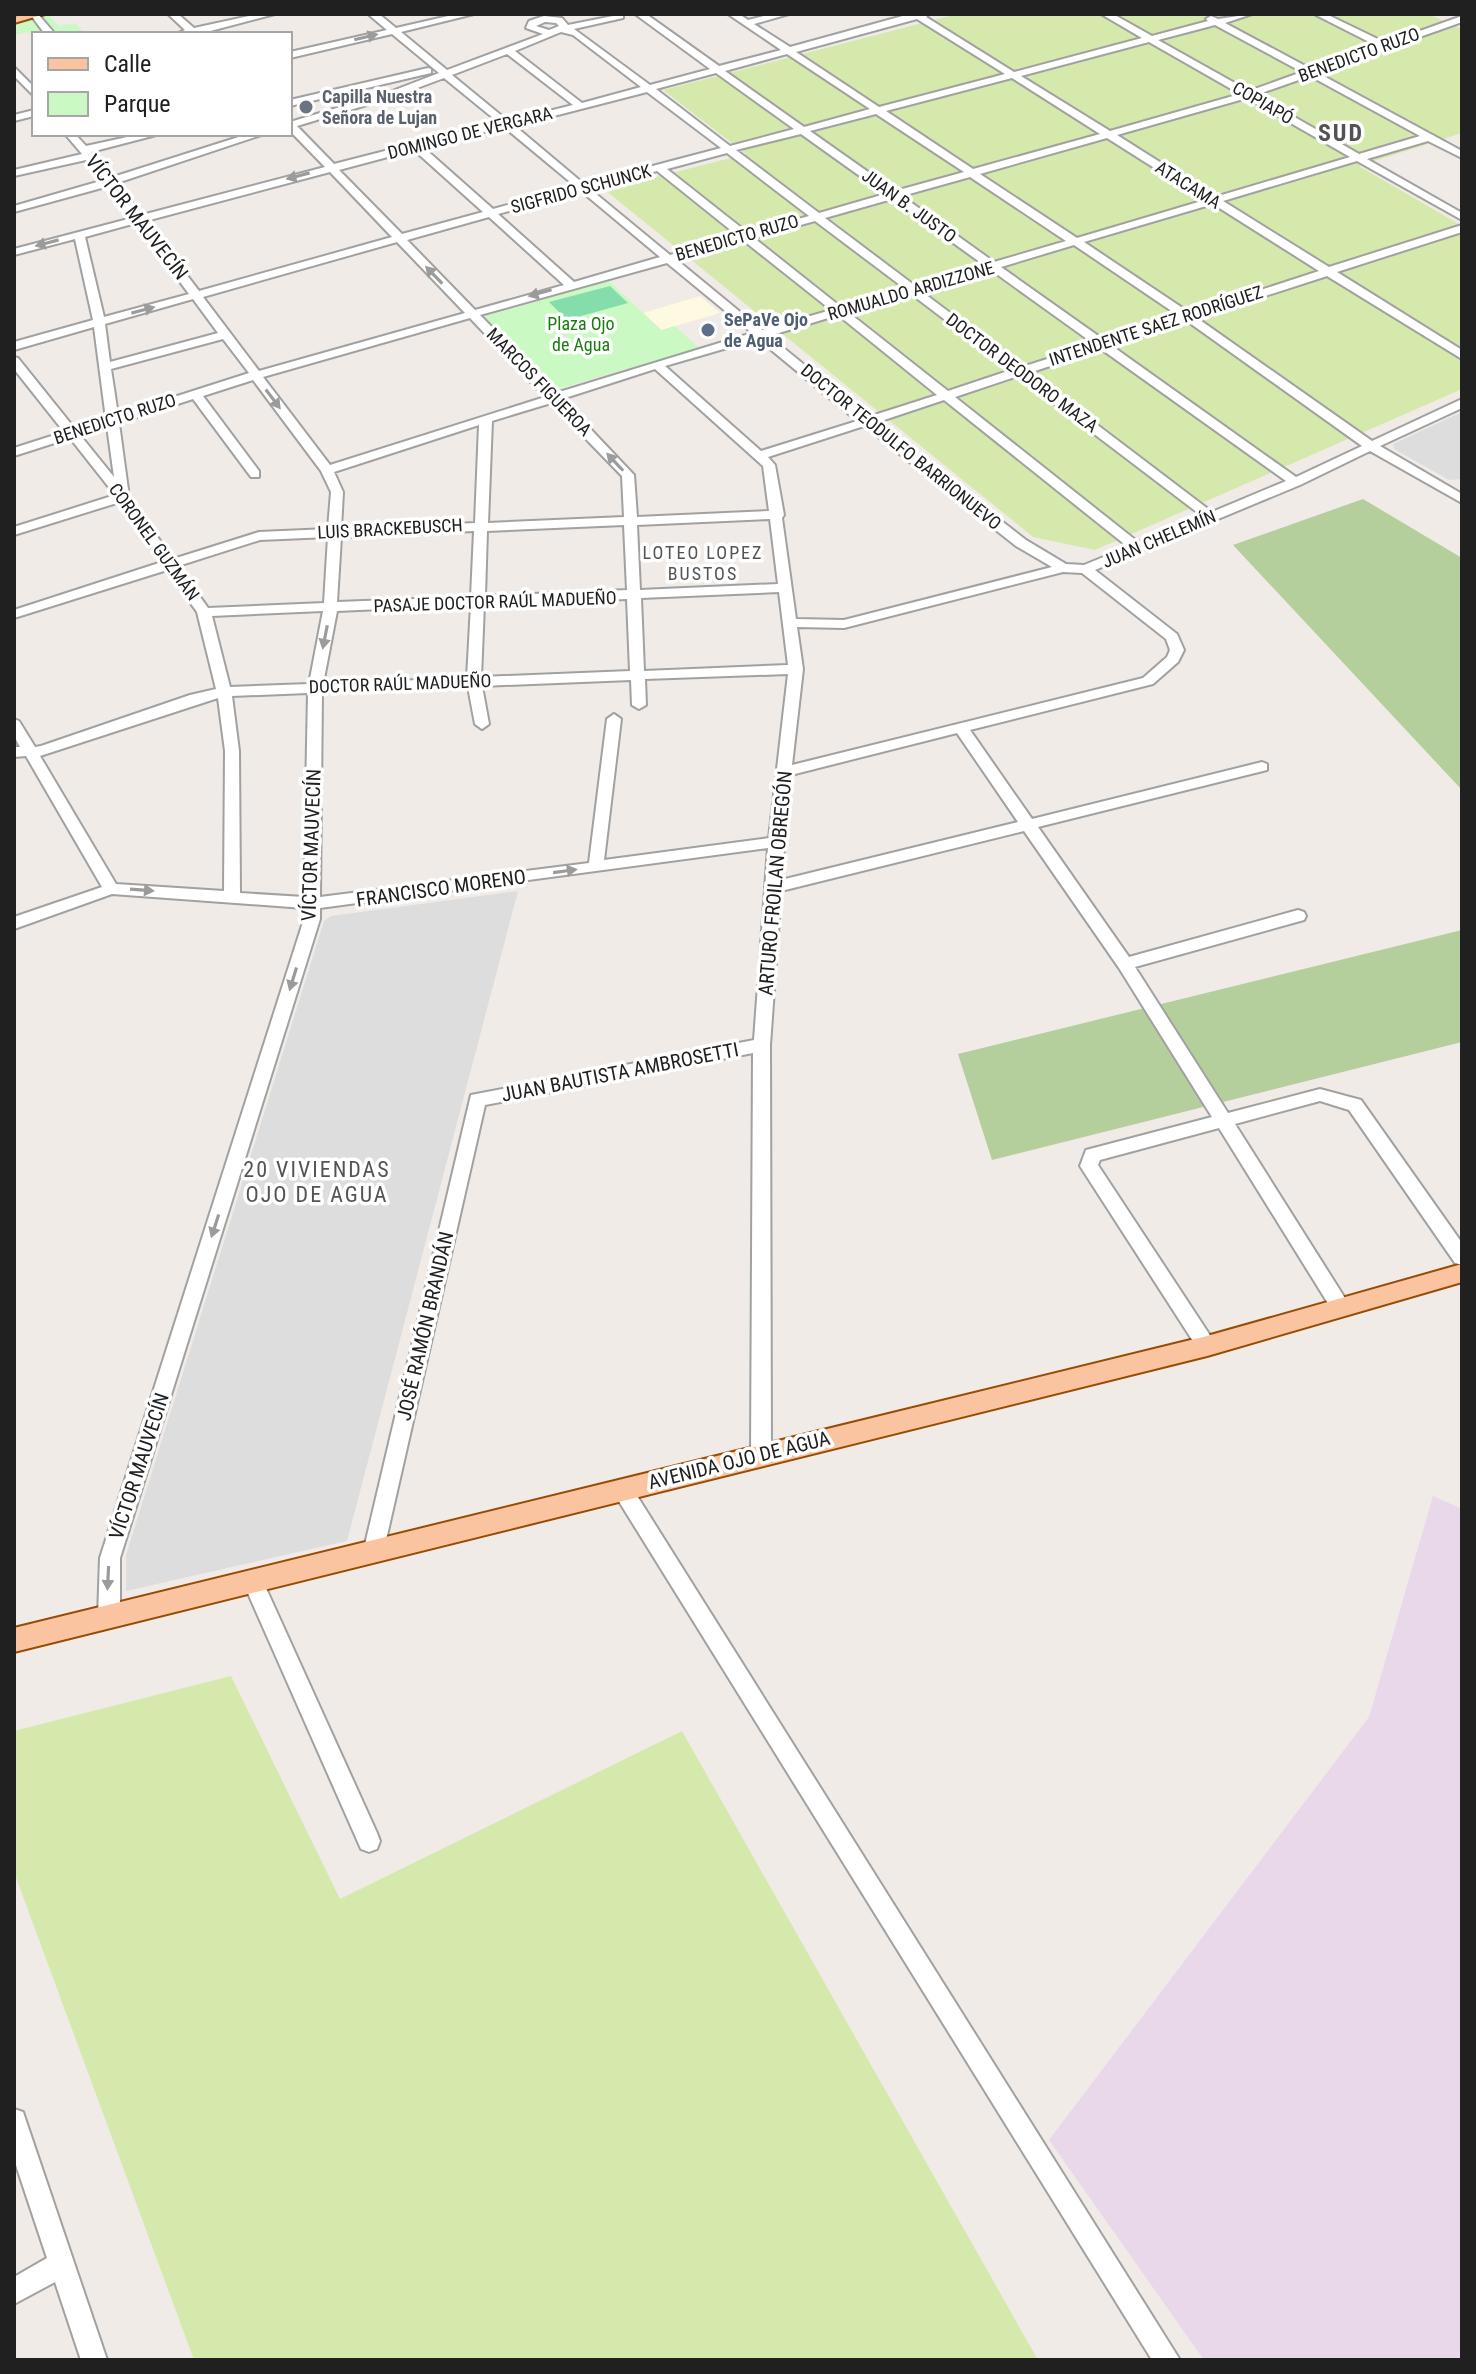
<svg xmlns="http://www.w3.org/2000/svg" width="1476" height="2374" font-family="'Roboto Condensed',sans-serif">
  <rect width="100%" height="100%" fill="#f0ebe6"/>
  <!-- residential -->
  <path fill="#dedddd" d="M1462,412V479L1449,480L1394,449L1393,444Z
    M518,891L347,1541L126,1591V1555L324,921L331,916Z"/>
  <!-- industrial -->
  <path fill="#e9d8e9" d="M1433,1496L1462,1509V2360H1204L1049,2140L1369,1717Z"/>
  <!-- education -->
  <path fill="#fef9e1" d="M700,296L720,313L662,330L643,313Z"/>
  <!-- grass -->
  <path fill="#d5e9ad" d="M957,14H1428L1462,29V133L1359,166L1462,226V389L1095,550L1033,537L605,190L746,154L663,90Z
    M231,1676L340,1899L682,1731L1038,2360H194L14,1872V1731Z"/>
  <!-- forest -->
  <path fill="#b4ce9c" d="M1363,499L1462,558V790L1233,545Z
    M1462,930V1042L992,1160L958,1054Z"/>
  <!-- park -->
  <path fill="#caf9c4" d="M48,14L59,26L75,23L85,34H34V39L28,32L14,35V22Z
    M607,279L661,330L675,326L699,348L557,389L485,318L487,313Z"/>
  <!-- pitch -->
  <path fill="#86ddac" d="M610,286L628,303L567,320L549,302Z"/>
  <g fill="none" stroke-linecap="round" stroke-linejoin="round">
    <!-- minor casing -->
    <g stroke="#a1a1a1" stroke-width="4">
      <path id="minor" d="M30,14H38L55,34H45Z
        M168,14H178L194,28L258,14H275L199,34H176L185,30Z
        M368,14H379L396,28L457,14H474L401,32L447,70L543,34L526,28L529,21L544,16L562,18L568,25L623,14V18L574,29L650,85L710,69L635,14H646L719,66L781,50L728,14H739L748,20L772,14H789L754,24L790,47L910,14H930L926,17L1014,72L1142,38L1101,14H1113L1152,36L1208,21L1206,19L1211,16L1218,19L1252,14L1225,23L1311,69L1377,46L1314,14H1326L1386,43L1462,16V22L1318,73L1462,151V158L1428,141L1367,159L1462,213V220L1357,161L1223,201L1329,267L1462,225V232L1337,272L1462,350V359L1327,276L1197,318L1372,441L1462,399V408L1380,446L1462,494V503L1370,451L1300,485L1095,570L1177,634L1184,650L1178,662L1153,684L970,730L1032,819L1262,762L1267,764V770L1038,827L1129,957L1298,910L1304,912L1306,916L1304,920L1135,967L1228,1113L1320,1089L1361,1100L1462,1243V1265L1455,1263L1349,1110L1320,1101L1235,1124L1348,1303L1350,1308L1348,1313L1341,1316L1334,1313L1219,1128L1100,1160L1098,1165L1217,1346L1214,1352L1207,1354L1200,1352L1080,1166L1086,1150L1212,1117L1119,968L1024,831L781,891L770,1045L771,1454L768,1460L761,1463L754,1460L751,1454L753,1053L485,1105L383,1553L380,1560L373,1562L366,1560L363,1553L471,1095L754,1040L768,848L320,908V919L120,1558V1617L116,1624L109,1627L102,1624L98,1617L100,1558L304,919V908L112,894L14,929V917L102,887L26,756L14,757V747H20L14,736V719L19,721L35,747L41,746L190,695L216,689L197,612L167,570L14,618V610L162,562L120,502L14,535V527L115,495L70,438L14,456V448L64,432L14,369V357L18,358L75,429L106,419L94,327L14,350V342L93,320L75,239L14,255V249L132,218L109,186L14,212V206L104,180L86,160L14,176V170L82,154L65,134H75L86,146L141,134H160L91,152L113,177L248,134H264L117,183L142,215L325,167L290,131V122L387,93L439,73L392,34L290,58V52L387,30ZM917,19L1005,74L879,107L796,52ZM545,22L556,23L559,26L549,30L536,26ZM1215,25L1302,72L1249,91L1158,40ZM561,32L573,35L641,87L582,103L515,51ZM1149,42L1240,94L1110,131L1021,76ZM507,54L573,105L508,121L452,75ZM787,54L870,109L804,127L725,71ZM716,73L794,129L730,146L656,89ZM1310,76L1420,136L1359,154L1256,95ZM444,78L498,122L334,164L297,126L393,97ZM1012,78L1100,134L973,169L886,111ZM647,92L721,148L584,184L515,126ZM1247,98L1350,157L1215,197L1117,135ZM876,114L964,172L895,191L810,131ZM504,127L575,186L493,209L423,147ZM801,134L885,194L819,213L736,150ZM1107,138L1205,200L1077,238L980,174ZM414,150L483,212L402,234L339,170ZM727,153L809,216L748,233L667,169ZM657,171L738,236L670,255L590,189ZM330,172L392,237L199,291L146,221ZM970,177L1066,241L994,262L902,196ZM581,191L660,257L574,282L498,214ZM892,199L984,265L914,285L825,218ZM1213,204L1319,271L1190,313L1084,242ZM489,217L564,285L475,310L407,240ZM815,221L904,288L841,307L754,238ZM136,223L189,294L104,317L85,237ZM744,241L831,310L762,330L677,260ZM397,242L465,313L259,371L203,297ZM1074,245L1179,316L1104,340L1001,267ZM667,263L752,333L556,393L480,315ZM991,270L1094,344L1022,367L921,291ZM911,294L1011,370L948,391L848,312ZM193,299L218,333L110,362L105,324ZM838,315L937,395L868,417L769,336ZM470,318L545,397L330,465L263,377ZM1187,321L1362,446L1296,477L1112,346ZM223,339L249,373L118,415L111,369ZM758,339L857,421L761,451L665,366ZM1101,349L1286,481L1212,512L1029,373ZM655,369L763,466L769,511L637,517L634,475L562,399ZM1018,376L1202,516L1138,542L955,397ZM253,380L321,471L331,492L328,529L259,532L173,559L129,497L119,423L193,399L251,477H259V471L203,396ZM944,400L1128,547L1084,565L1066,564L1026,540L875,423ZM551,403L622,476L624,517L488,523L492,421ZM479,425L475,523L341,529L343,492L334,472ZM107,426L114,477L80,435ZM864,426L1016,546L1052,567L844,620L796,619L782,518L784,515L775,465L768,457ZM770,519L778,584L640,590L637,525ZM624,525L627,590L485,596L487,531ZM474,531L471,597L337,602L341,537ZM328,537L324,603L208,608L178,566L260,540ZM1063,572L1082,573L1166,639L1170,650L1167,657L1143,678L792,765L803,669L797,627L844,628ZM779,592L788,665L644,671L641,598ZM627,599L630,671L481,677L484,605ZM471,605L467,678L323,684L337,611ZM323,611L309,684L230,687L212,616ZM788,674L769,838L604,860L621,719L614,714L607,719L589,863L320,897L322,692L468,687L475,724L482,729L489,724L482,686L631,680L632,705L639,709L646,705L645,679ZM308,693L304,897L240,893L239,751L232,696ZM218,698L225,751L224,891L116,884L40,756ZM957,733L1018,822L781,880L791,775Z
        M14,67L34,87V96L14,76Z
        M428,68L431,69V73L290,106V100Z
        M34,110V116L14,121V115Z
        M622,1480L629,1483L1180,2360H1152L615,1495L612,1489L615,1483Z
        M253,1573L260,1575L377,1833L380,1841L377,1849L369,1852L361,1849L243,1582L246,1575Z
        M14,2109L23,2112L26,2121L107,2360H81L55,2282L14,2304V2277L47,2258L14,2159Z"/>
    </g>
    <!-- major casing -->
    <g stroke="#984c03" stroke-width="4">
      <path id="major" d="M25,14H45L14,23V17Z
        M1462,1264V1282L1207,1356L14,1652V1628L1207,1336Z"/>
    </g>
    <!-- minor -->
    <use href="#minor" fill="#fff" fill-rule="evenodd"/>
    <!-- major -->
    <use href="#major" fill="#fac4a1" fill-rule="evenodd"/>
  </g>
  <!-- one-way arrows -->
  <defs><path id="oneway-solid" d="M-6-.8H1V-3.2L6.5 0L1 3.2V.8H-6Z" transform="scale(2)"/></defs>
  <g fill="#9b9b9b">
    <use href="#oneway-solid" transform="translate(366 37) rotate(-13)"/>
    <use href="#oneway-solid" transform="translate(298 176) rotate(165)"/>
    <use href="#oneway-solid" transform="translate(47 243) rotate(165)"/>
    <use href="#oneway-solid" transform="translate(434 275) rotate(-134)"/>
    <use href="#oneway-solid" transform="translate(540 293) rotate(164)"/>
    <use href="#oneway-solid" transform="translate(143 310) rotate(-15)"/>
    <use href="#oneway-solid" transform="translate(273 399) rotate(53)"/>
    <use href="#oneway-solid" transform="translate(615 462) rotate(-133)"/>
    <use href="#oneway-solid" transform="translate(325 637) rotate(101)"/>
    <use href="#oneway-solid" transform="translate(565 871) rotate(-8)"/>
    <use href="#oneway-solid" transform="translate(142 890) rotate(4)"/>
    <use href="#oneway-solid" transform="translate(293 979) rotate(107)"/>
    <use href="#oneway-solid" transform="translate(215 1226) rotate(108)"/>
    <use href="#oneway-solid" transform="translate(108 1578) rotate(93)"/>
  </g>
  <!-- markers -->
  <circle fill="#6b7280" stroke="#fff" stroke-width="3" cx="306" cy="107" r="8"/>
  <circle fill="#5c6f8a" stroke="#fff" stroke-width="3" cx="708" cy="330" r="8"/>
  <g text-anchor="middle" stroke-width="7" stroke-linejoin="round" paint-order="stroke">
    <!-- far-street labels -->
    <g font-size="18" fill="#202020" stroke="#fff">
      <text transform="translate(1359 55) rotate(-20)" y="6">BENEDICTO RUZO</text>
      <text transform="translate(1263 103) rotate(30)" y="6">COPIAPÓ</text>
      <text transform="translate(470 133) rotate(-14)" y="6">DOMINGO DE VERGARA</text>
      <text transform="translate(1188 185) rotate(32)" y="6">ATACAMA</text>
      <text transform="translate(581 189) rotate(-15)" y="6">SIGFRIDO SCHUNCK</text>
      <text transform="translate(909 206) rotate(36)" y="6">JUAN B. JUSTO</text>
      <text transform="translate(737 238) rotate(-16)" y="6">BENEDICTO RUZO</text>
      <text transform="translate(911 291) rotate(-16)" y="6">ROMUALDO ARDIZZONE</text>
      <text transform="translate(1156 326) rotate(-18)" y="6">INTENDENTE SAEZ RODRÍGUEZ</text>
      <text transform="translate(1022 373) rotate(37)" y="6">DOCTOR DEODORO MAZA</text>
      <text transform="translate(539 382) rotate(46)" y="6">MARCOS FIGUEROA</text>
      <text transform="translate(115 419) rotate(-18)" y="6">BENEDICTO RUZO</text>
      <text transform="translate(901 447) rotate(39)" y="6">DOCTOR TEODULFO BARRIONUEVO</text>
      <text transform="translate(390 529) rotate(-3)" y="6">LUIS BRACKEBUSCH</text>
      <text transform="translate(1159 539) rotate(-23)" y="6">JUAN CHELEMÍN</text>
      <text transform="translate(154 542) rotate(54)" y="6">CORONEL GUZMÁN</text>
      <text transform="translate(495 602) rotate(-2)" y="6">PASAJE DOCTOR RAÚL MADUEÑO</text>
      <text transform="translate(400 684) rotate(-2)" y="6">DOCTOR RAÚL MADUEÑO</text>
    </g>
    <!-- far-worship labels -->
    <g font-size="18" font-weight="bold" fill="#5b616d" stroke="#fff" text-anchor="start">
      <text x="322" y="103">Capilla Nuestra<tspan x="322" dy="21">Señora de Lujan</tspan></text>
    </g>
    <!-- far-service labels -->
    <g font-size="18" font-weight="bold" fill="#4e5e75" stroke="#fff" text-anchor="start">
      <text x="724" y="326">SePaVe Ojo<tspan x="724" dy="21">de Agua</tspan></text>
    </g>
    <!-- far-park labels -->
    <g font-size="18" fill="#187d0e" stroke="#fff">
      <text x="581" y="330">Plaza Ojo<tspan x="581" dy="21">de Agua</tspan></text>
    </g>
    <!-- far-neighbourhood labels -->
    <g font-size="18" letter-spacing="2" fill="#535353" stroke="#fff">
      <text x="703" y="559">LOTEO LOPEZ<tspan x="703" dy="21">BUSTOS</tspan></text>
    </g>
    <!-- street labels -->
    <g font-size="20" fill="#202020" stroke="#fff">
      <text transform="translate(137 217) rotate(52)" y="7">VÍCTOR MAUVECÍN</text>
      <text transform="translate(311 845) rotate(-88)" y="7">VÍCTOR MAUVECÍN</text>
      <text transform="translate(775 883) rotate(-85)" y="7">ARTURO FROILAN OBREGÓN</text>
      <text transform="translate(441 888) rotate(-8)" y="7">FRANCISCO MORENO</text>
      <text transform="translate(620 1072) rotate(-11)" y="7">JUAN BAUTISTA AMBROSETTI</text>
      <text transform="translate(425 1326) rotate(-77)" y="7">JOSÉ RAMÓN BRANDÁN</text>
      <text transform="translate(739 1460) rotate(-14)" y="7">AVENIDA OJO DE AGUA</text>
      <text transform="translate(139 1466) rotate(-72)" y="7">VÍCTOR MAUVECÍN</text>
    </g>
    <!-- neighbourhood labels -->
    <g font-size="22" letter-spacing="2" fill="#535353" stroke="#fff">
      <text x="317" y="1177">20 VIVIENDAS<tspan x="317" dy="25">OJO DE AGUA</tspan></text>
    </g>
    <!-- far-district labels -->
    <g font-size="24" font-weight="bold" letter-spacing="2" fill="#535353" stroke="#fff">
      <text x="1341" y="141">SUD</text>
    </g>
  </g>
  <!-- border -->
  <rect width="1476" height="2374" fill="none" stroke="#202020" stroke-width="32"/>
  <!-- legend -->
  <rect x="32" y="32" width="260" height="104" fill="#ffffff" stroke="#a6a6a6" stroke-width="2"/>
  <rect x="48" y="58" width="40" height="12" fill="#fac4a1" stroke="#a6a6a6" stroke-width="2"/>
  <text x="104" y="72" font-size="24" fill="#202020">Calle</text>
  <rect x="48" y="92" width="40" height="24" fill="#caf9c4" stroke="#a6a6a6" stroke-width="2"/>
  <text x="104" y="112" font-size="24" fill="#202020">Parque</text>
</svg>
